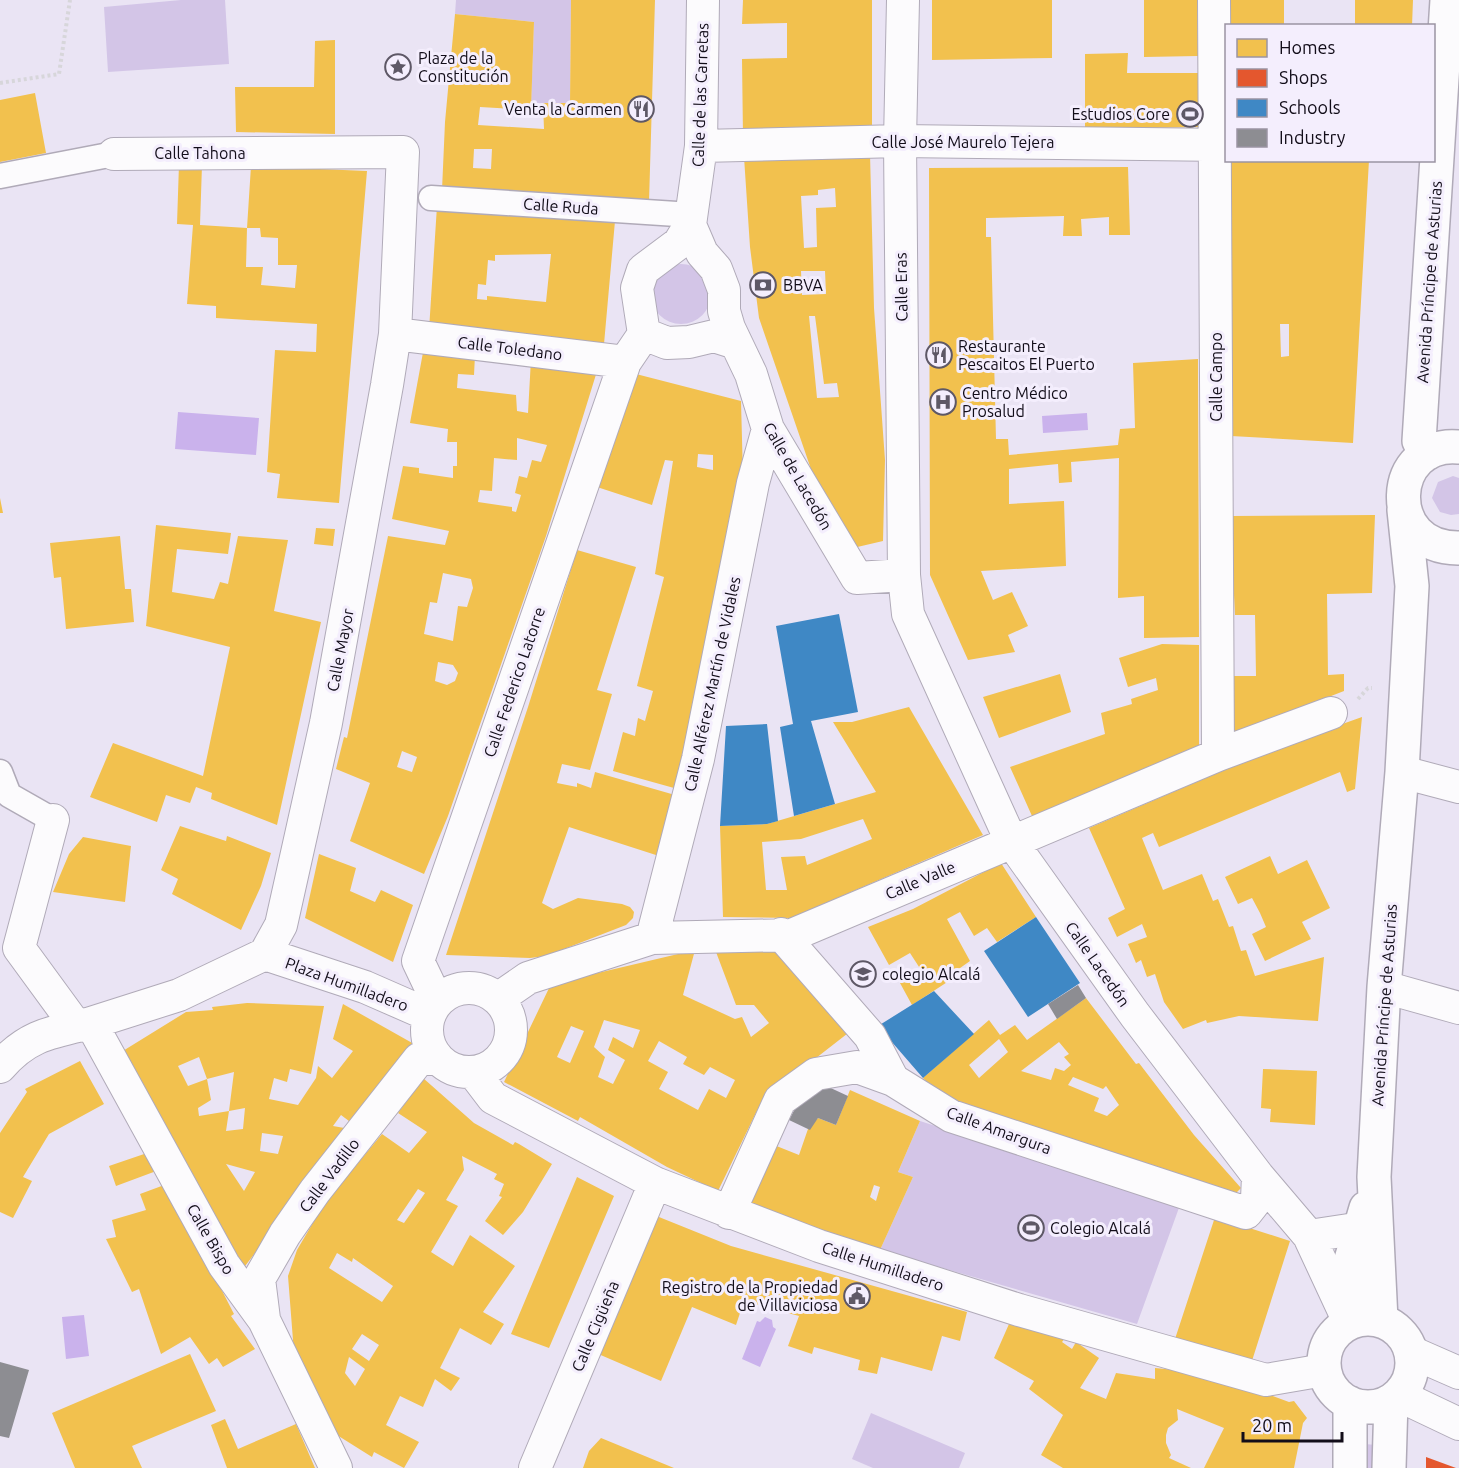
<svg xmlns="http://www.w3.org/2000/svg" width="1459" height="1468" font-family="Ubuntu,sans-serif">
  <rect width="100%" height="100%" fill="#eae4f4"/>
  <!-- green -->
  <path fill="#d3c5e7" d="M181,0H225L229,64L108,72L104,7Z
    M456,0H571L570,103L543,104V108L531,106L534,22L455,14Z
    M651 294a30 30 0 1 1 60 0a30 30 0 1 1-60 0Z
    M1453,476L1459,478V514L1451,515L1440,512L1432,498L1438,482Z
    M920,1121L1180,1205L1137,1324L880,1250L913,1177L898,1172Z
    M871,1413L965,1453L959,1468H873L852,1459Z
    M1365,1444L1376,1445L1373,1468H1362Z"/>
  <!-- water -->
  <path fill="#cab2ec" d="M178,412L259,418L256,455L175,449Z
    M1087,413L1088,430L1043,433L1042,416Z
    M84,1315L89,1356L66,1359L62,1317Z
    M765,1317L772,1320L773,1327L776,1329L760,1367L742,1359L757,1321L760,1322Z"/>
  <!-- homes -->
  <path fill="#f2c14e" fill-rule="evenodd" d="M571,0H655L649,202L442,190L445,122L455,14L534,22L531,110L480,107L478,125L544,129L543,103H570ZM474,149H492L491,169L473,168Z
    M743,0H872V131L743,137L742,59L787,58V23L742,24Z
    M932,0H1052V58L932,60Z
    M1144,0H1197L1198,56L1144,57Z
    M1228,0H1284V26H1228Z
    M1355,0H1413L1412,26H1355Z
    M335,40V134L236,132L235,87H314L315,41Z
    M1128,53L1127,73H1198V127L1085,129V54Z
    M35,93L46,153L0,162V100Z
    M870,154L874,308L885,460L883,541L853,548L813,475L759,318L750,247L744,157ZM835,188L836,207L816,208L817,247L804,248L801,196L818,195V190ZM801,271H825L826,294L802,295ZM809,316H815L824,384L837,383L839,397L817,398Z
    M1369,160L1353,443L1231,436L1230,162ZM1280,324H1289V356L1281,357Z
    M179,164L202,165L200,225L247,228L251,166L367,171L339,503L277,498L280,474L267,472L275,350L316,352L317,324L216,318V306L187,304L193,225L177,224ZM247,228H260L261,237L278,238V265H297L295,288L261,285L263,267H246Z
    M1128,167L1130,235H1109V217L1081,219L1082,236H1063L1064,216L986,218V237H991L996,439H1008L1009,455L1118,445L1120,429L1135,428L1133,363L1198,359L1199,637L1144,638V596L1118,598L1119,458L1071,462L1072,482L1059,483L1058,464L1009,469V504L1064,501L1066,566L981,571L993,600L1012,592L1028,626L1008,635L1015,652L968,660L930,575L929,168Z
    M437,206L615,221L604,344L429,330ZM551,254L546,302L487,296V300L477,299L478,284L486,285L488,260L495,261V255Z
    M424,347L475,355L474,375L458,374L457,388L516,395L517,411L528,413L531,359L598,368L546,536L448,816L424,874L350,841L370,783L336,769L344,737L347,738L388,536L445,545L449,531L392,519L403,466L419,468V473L453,478V466H457V442H447L448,429L410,423ZM517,438L547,445L541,462L532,460L527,478L519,476L515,493L521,495L516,512L512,511V507L478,502L480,490L492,491L494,458L517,460ZM443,573L471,579L473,588L467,607L458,606L453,641L424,634L430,602L437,603ZM438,662L453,665L458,673L455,681L447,685L435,681ZM402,751L417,757L412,772L397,767Z
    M636,374L741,401L743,477L723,594L674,788L613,771L623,732L635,736L638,718L645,721L653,691L637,686L664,577L655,574L673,461L665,460L652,505L597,487ZM698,454L713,455V470L697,467Z
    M0,498L3,513H0Z
    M1375,515L1372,593L1327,594L1328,675L1344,674V691L1231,735L1232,676H1256L1255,615H1235L1234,595H1232V516Z
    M156,525L231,533L228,554L177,549L172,592L214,599L220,582L228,584L238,536L288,540L274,611L321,622L277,825L211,799L212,793L196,787L190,803L166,795L157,822L90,797L113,743L203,776L230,647L146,626Z
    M316,528L335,529L333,546L314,544Z
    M120,536L125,589H131L134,622L66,629L61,577L54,578L50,543Z
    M577,550L636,567L597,690L612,694L590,770L562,764L557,783L577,787V783L591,788L595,772L675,795L659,856L569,827L542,903L553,909L578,898L622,904L630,907L634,912L633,918L626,925L546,956L530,958L446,955L528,707Z
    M1162,644L1199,645V747L1032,816L1010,767L1105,734L1101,713L1132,704L1131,699L1158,690L1156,678L1128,687L1119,658Z
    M1060,674L1071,712L999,738L983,697Z
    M909,707L983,835L791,918L723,917L720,826L767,824L876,792L833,722H852ZM863,819L872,839L807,865L805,856L781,857L787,890H766L762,842L801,839Z
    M1362,717L1355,789L1347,792L1340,772L1159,847L1153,833L1142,838L1163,890L1202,874L1213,901L1218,899L1229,927L1233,926L1241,951L1246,950L1255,976L1324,957L1318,1021L1239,1016L1207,1023L1206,1020L1183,1029L1164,1002L1155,974L1147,977L1141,960L1136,963L1128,944L1147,937L1142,924L1117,937L1108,918L1125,909L1089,828L1278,747Z
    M180,826L226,841L227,836L271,853L261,886L241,930L172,894L178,879L161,870Z
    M83,837L131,846L125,902L53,892L69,854Z
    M319,854L356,868L350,891L375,902L381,890L413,905L393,962L305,918Z
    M1270,856L1278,874L1307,860L1330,908L1302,922L1311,939L1265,961L1252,934L1266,927L1260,913L1252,898L1238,904L1225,877Z
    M1001,863L1036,917L997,942L987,928L974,936L960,912L947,919L970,961L953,973L955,977L912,1005L900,983L921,970L910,953L889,965L868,927L913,909Z
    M717,945L780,948L852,1030L784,1083L782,1079L766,1092L718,1191L667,1167L580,1117L578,1121L504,1082L551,984L695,950L683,995L735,1019L742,1017L751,1037L769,1023L754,1005H736L716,952ZM604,1020L640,1030L633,1048L613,1037L608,1050L625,1060L613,1084L598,1077L605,1057L594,1047ZM571,1026L584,1031L570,1063L557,1057ZM659,1041L687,1057L683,1064L704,1075L710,1067L735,1080L726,1098L709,1089L698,1110L659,1089L668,1072L648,1061Z
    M1086,998L1136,1064L1139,1063L1194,1135L1241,1188L1230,1199L950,1107L923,1078L989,1020L1000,1035L1015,1025L1027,1040ZM999,1039L1008,1052L979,1078L969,1065ZM1059,1042L1069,1054L1064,1057L1071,1065L1064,1071L1055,1068L1051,1080L1021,1071ZM1073,1077L1103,1089L1106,1086L1119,1105L1107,1116L1094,1111L1099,1098L1068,1085Z
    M247,1003L324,1006L311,1074L290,1069L287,1082L274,1078L269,1099L298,1105L316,1078L318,1066L332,1078L353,1051L333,1039L343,1004L414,1044L353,1124L341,1115L333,1126L350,1129L242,1270L118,1054L186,1012L213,1010L212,1007ZM199,1057L207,1079L234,1072L229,1111L245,1108L243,1129L226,1131L229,1111L199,1116L198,1108L211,1100L207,1079L188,1086L178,1066ZM262,1133L283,1136L278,1154L260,1151ZM226,1164L255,1172L244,1191Z
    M80,1061L104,1104L49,1134L23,1177L32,1181L13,1218L0,1212V1133L27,1092L25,1089Z
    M1263,1069L1317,1071L1315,1125L1270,1122L1271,1109L1261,1108Z
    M423,1078L474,1123L513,1145L515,1142L519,1144L552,1164L523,1212L503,1235L485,1221L502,1197L499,1196L504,1184L494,1179L497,1174L462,1156L464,1170L446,1200L458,1206L431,1252L453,1266L470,1235L515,1266L483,1312L504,1324L491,1345L460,1328L440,1368L460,1378L451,1391L435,1379L423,1407L400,1396L386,1425L419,1442L404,1468L374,1452L372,1457L329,1430L294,1353L288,1276L297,1250L324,1204L382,1134L409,1153L427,1132L398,1113ZM418,1189L425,1193L404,1223L397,1220ZM337,1253L352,1262L353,1258L393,1286L382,1302L329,1268ZM362,1334L379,1345L369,1361L352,1349ZM349,1357L365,1369L355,1386L345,1373Z
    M850,1090L920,1121L898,1172L913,1177L880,1250L793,1224L746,1204L774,1145L799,1155L808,1129L818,1118L836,1125ZM874,1185L880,1187L876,1201L870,1197Z
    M150,1152L159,1170L116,1186L109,1166Z
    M577,1177L614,1196L549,1348L511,1334Z
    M167,1184L234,1314L231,1316L255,1349L223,1367L217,1358L209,1364L190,1337L161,1354L139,1289L132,1292L106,1239L116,1237L112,1220L146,1210L140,1194Z
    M654,1215L731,1246L967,1312L960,1341L942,1336L932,1371L881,1357L877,1374L858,1370L860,1360L814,1347L812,1354L788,1346L799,1316L744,1301L736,1325L692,1307L661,1381L596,1353Z
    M1215,1217L1290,1241L1251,1364L1175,1339Z
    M1009,1324L1065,1338L1062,1342L1072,1349L1076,1342L1099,1358L1080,1388L1106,1399L1116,1373L1155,1379V1368L1195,1372L1235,1382L1289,1402L1294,1401L1307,1418L1303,1423L1294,1468H1204L1224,1428L1177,1409L1178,1420L1168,1428L1166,1435V1443L1171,1455L1169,1458L1191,1468H1063L1041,1455L1063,1415L1029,1389L1034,1381L994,1358Z
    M190,1354L216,1411L132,1446L142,1468H75L52,1413Z
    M225,1419L238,1449L296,1424L315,1468H227L211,1425Z
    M601,1438L674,1468H583L589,1451Z"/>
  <!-- shops -->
  <path fill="#e4572e" d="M1426,1457L1456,1468H1426Z"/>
  <!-- schools -->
  <path fill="#3f88c5" d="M839,614L858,712L811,721L835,804L794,816L780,727L793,724L776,626Z
    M767,724L778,821L767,824L720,826L726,726Z
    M1036,917L1080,983L1028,1017L984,951Z
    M934,991L974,1034L923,1078L878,1026Z"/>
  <!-- industry -->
  <path fill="#8d8d92" d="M1078,985L1086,998L1057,1019L1048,1004Z
    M822,1084L848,1096L836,1125L818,1118L810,1130L789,1120L800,1099Z
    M0,1362L29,1370L9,1438L0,1436Z"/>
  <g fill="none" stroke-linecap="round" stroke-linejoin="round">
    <!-- pedestrian casing -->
    <g stroke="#b0aab8" stroke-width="27">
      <path id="pedestrian" d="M0,176L114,154
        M431,198L692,215
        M0,772L9,795L53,820"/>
    </g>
    <!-- minor casing -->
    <g stroke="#b0aab8" stroke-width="34">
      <path id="minor" d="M903,0L900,141L904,575L908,614L1011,841L1135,1015L1258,1176L1309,1236L1349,1322
        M1214,0L1218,755
        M701,146L900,141L1226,145
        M690,225L702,253L716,269L724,290V311L729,328L751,374L768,429L857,578L904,575
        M395,334L625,362
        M644,334L637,288L643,270L679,243L690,225L701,146L703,0
        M644,334L667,343L689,342L714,336L736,343
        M1402,772L1459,787
        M781,934L870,1036L893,1080L951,1116L1246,1213L1257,1199L1258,1176
        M652,938L698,759L753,483L768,429
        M19,948L53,820
        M19,948L76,1026
        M265,954L365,987L429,1015
        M1384,987L1459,1008
        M427 1030a42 42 0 1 1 84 0a42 42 0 1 1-84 0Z
        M499,998L528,978L652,938L792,935L1218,755L1331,713
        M437,1001L418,961L625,362L644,334
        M91,1023L179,995L265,954L281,925L326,723L387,385L395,334L403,152L114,154
        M0,1067C27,1035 52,1032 91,1023L224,1265L264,1320L336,1468
        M474,1073L493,1098L655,1183L819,1246L1019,1310L1266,1380L1324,1370
        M729,1213L780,1100L816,1074L857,1067L893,1080
        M1309,1236L1362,1228
        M264,1319L259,1279L285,1234L315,1191L419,1059H438
        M1411,1352L1459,1373
        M1398,1395L1459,1424
        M535,1468L655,1183"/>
    </g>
    <!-- tertiary casing -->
    <g stroke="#b0aab8" stroke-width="36">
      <path id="tertiary" d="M1459,447C1388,440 1382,549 1459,548
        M1428,453L1419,441L1447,0
        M1324 1363a44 44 0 1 1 88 0a44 44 0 1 1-88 0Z
        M1381,1320L1374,1177L1384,987L1402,772L1412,586L1404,510
        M1352,1321L1348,1270L1366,1208
        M1350,1468V1403
        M1389,1468L1391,1401"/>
    </g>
    <!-- path -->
    <path stroke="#d7d6da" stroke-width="4" stroke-dasharray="3 3" stroke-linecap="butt" d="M0,83L59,74L70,0
      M1358,699L1368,688H1372"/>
    <!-- pedestrian -->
    <use href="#pedestrian" stroke="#fcfbfd" stroke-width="24"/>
    <!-- minor -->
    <use href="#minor" stroke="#fcfbfd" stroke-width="32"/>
    <!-- tertiary -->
    <use href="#tertiary" stroke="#fcfbfd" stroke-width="33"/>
  </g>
  <!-- icons -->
  <defs>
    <g id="sight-ring" transform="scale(1.35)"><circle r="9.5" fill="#f4eefd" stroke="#5e5866" stroke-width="1.5"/><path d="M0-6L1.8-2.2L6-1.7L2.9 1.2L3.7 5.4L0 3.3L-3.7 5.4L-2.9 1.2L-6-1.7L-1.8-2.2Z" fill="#5e5866"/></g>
    <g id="restaurant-ring" transform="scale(1.35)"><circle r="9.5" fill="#f4eefd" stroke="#5e5866" stroke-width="1.5"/><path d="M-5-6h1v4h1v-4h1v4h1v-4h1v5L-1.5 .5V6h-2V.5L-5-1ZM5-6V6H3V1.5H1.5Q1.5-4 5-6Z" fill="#5e5866"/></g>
    <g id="stadium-ring" transform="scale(1.35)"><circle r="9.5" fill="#f4eefd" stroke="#5e5866" stroke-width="1.5"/><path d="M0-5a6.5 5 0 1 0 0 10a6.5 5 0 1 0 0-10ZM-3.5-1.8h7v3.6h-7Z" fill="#5e5866"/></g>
    <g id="bank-ring" transform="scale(1.35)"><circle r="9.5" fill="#f4eefd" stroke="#5e5866" stroke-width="1.5"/><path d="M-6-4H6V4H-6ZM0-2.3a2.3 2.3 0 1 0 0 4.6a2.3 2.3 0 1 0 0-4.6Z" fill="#5e5866"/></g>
    <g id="hospital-ring" transform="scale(1.35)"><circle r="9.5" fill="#f4eefd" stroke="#5e5866" stroke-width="1.5"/><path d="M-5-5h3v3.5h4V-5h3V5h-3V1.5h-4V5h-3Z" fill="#5e5866"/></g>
    <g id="school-ring" transform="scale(1.35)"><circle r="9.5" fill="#f4eefd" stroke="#5e5866" stroke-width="1.5"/><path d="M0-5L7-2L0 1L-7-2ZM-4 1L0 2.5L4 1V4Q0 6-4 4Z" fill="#5e5866"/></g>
    <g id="civic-ring" transform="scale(1.35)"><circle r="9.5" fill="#f4eefd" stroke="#5e5866" stroke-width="1.5"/><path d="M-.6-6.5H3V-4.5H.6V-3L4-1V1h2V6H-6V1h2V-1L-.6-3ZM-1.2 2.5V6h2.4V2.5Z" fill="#5e5866"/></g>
  </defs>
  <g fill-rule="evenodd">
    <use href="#sight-ring" x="398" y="67"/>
    <use href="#restaurant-ring" x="641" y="109"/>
    <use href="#stadium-ring" x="1190" y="114"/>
    <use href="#bank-ring" x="763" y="285"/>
    <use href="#restaurant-ring" x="939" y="355"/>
    <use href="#hospital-ring" x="943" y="402"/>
    <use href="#school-ring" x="863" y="974"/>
    <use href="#stadium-ring" x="1031" y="1228"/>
    <use href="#civic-ring" x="857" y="1296"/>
  </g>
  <g text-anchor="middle" stroke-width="6" stroke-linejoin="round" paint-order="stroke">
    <!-- poi labels -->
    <g font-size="16" fill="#120d19" stroke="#f4eefd" text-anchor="start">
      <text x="418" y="64">Plaza de la<tspan x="418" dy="18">Constitución</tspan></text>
      <text x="622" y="115" text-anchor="end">Venta la Carmen</text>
      <text x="1170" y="120" text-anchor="end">Estudios Core</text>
      <text x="783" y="291">BBVA</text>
      <text x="958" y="352">Restaurante<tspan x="958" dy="18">Pescaitos El Puerto</tspan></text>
      <text x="962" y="399">Centro Médico<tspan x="962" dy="18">Prosalud</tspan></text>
      <text x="882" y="980">colegio Alcalá</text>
      <text x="1050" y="1234">Colegio Alcalá</text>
      <text x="838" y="1293" text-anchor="end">Registro de la Propiedad<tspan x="838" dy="18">de Villaviciosa</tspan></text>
    </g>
    <!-- street labels -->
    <g font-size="16" fill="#120d19" stroke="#f4eefd">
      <text transform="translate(700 95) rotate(-88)" y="6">Calle de las Carretas</text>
      <text x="963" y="148">Calle José Maurelo Tejera</text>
      <text x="200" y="159">Calle Tahona</text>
      <text transform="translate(561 206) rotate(4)" y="6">Calle Ruda</text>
      <text transform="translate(1429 282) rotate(-86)" y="6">Avenida Príncipe de Asturias</text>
      <text transform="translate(901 287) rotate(-91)" y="6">Calle Eras</text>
      <text transform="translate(510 348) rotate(7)" y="6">Calle Toledano</text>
      <text transform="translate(1216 377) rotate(-90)" y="6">Calle Campo</text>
      <text transform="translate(798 476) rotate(60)" y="6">Calle de Lacedón</text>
      <text transform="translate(340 650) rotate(-79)" y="6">Calle Mayor</text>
      <text transform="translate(514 682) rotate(-71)" y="6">Calle Federico Latorre</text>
      <text transform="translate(712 684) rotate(-78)" y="6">Calle Alférez Martín de Vidales</text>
      <text transform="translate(920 880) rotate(-23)" y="6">Calle Valle</text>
      <text transform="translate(1098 964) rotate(55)" y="6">Calle Lacedón</text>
      <text transform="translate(347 984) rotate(20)" y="6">Plaza Humilladero</text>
      <text transform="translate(1384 1005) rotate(-86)" y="6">Avenida Príncipe de Asturias</text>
      <text transform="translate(999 1130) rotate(20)" y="6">Calle Amargura</text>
      <text transform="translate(329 1175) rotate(-53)" y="6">Calle Vadillo</text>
      <text transform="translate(211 1239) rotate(60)" y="6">Calle Bispo</text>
      <text transform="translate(883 1266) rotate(18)" y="6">Calle Humilladero</text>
      <text transform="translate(595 1326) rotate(-67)" y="6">Calle Cigüeña</text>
    </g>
  </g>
  <!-- legend -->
  <rect x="1225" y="24" width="210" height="138" fill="#f4eefd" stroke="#9a94a2" stroke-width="1.5"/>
  <rect x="1237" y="39" width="30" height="18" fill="#f2c14e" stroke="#9a94a2" stroke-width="1.5"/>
  <text x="1279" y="54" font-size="18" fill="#120d19">Homes</text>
  <rect x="1237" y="69" width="30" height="18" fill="#e4572e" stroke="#9a94a2" stroke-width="1.5"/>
  <text x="1279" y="84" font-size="18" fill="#120d19">Shops</text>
  <rect x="1237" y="99" width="30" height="18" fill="#3f88c5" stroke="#9a94a2" stroke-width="1.5"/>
  <text x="1279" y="114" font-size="18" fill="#120d19">Schools</text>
  <rect x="1237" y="129" width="30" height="18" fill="#8d8d92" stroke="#9a94a2" stroke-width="1.5"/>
  <text x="1279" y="144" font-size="18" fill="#120d19">Industry</text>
  <!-- scale -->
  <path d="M1243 1432v9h99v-9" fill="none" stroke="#120d19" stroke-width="3"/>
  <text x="1252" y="1432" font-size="18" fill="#120d19" stroke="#f4eefd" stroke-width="4.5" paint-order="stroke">20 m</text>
</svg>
